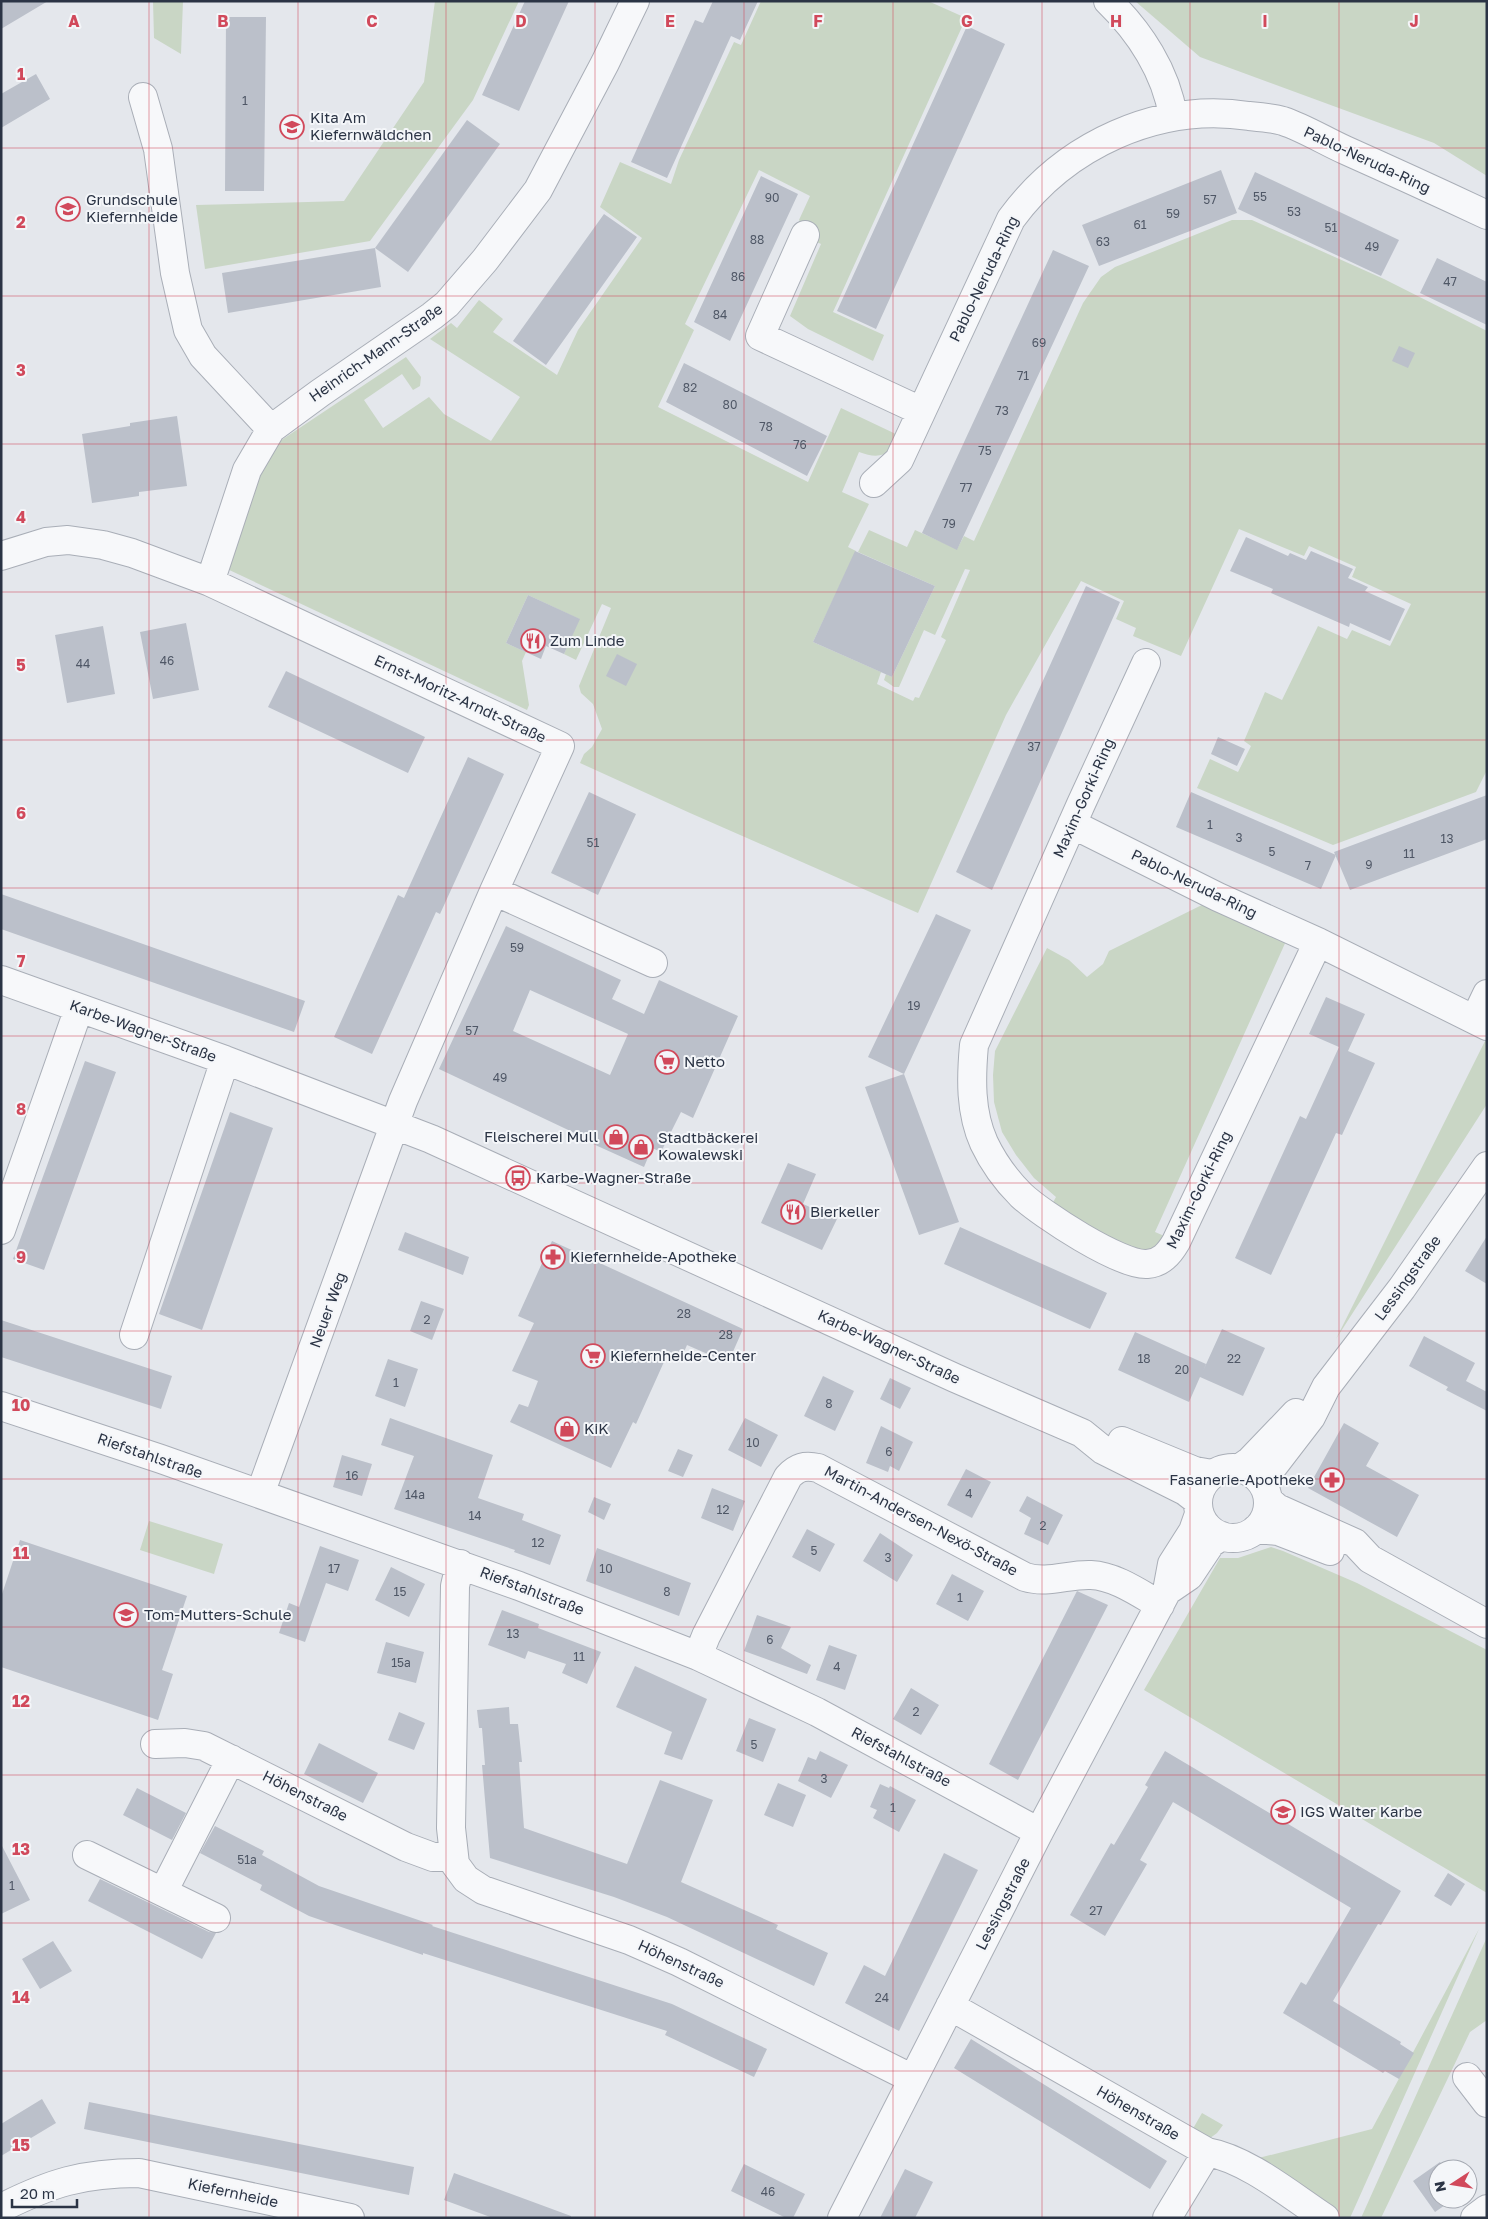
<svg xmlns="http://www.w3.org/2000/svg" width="1488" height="2219" font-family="'Golos Text',sans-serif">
  <rect width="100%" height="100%" fill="#e4e7ec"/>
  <!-- green -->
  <path fill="#c9d6c5" d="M153,1H183L181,54L154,38Z
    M435,1H519L473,100L370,241L205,269L196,205L344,201L424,82Z
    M761,1H928L966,18L833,312L884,335L873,361L808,329L790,316L821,244L810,239L799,220L810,196L759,170L685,324L694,330L658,407L808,482L841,408L900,436C891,455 880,460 859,452L842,492L869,504L848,547L856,551L813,642L881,672L877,684L913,701L915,697L919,698L946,640L941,637L970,570L965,569L935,635L924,630L899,687H894L884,680L886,674L892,677L935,586L858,552L869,530L907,547L915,530L957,549L964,536L974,541L1083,303L1101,277L1115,267L1232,220H1252L1384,279L1487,331V770L1476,792L1333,845L1197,788L1210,759L1238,772L1251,746L1244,741L1265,692L1282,700L1318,626L1347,639L1352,630L1390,646L1411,604L1352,577L1356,567L1309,546L1304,556L1239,529L1181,656L1133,636L1136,628L1116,619L1124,601L1081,581L1006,715L918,913L690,813L580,763L584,754L592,747L602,729L593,704L581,693L579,686L611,608L602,604L576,660L564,654L579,619L528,595L506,643L526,652L522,661L529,705L527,710L225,568L254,473L271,447L406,357L421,377L420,386L413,390L402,374L364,400L383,428L429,397L444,414L491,441L520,397L430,339L451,323L457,328L479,300L503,319L493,332L557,375L578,330L642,238L600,207L620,162L671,184L679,160L734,42L741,45Z
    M1135,1H1487V176L1434,143L1200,57Z
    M1218,897L1291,930L1155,1232L1169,1238C1154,1250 1149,1252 1130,1248L1051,1206L1056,1197L1034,1178L1016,1155L1002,1132L994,1102L993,1075L995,1051L1047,948L1069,960L1087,977L1103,964L1109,951Z
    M1487,1037V1104L1336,1339Z
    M149,1521L223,1544L214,1574L140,1550Z
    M1271,1547L1283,1551L1357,1583L1487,1650V1893L1144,1690L1220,1558H1238Z
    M1479,1929L1350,2218H1340L1251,2160L1372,2129Z
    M1487,1937V2020L1470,2032L1381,2218H1361Z
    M1202,2113L1223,2125L1217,2133L1206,2141L1191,2132Z"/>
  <!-- building -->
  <path fill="#bbc0ca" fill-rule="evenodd" d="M1,1H48L1,29Z
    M525,1H569L519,111L482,95Z
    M713,1H758L740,40L731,36L667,178L631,162L695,20L703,23Z
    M226,17H266L264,191H225Z
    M967,26L1005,44L876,329L837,311Z
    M36,74L50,99L1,128V94Z
    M467,120L500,144L408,272L375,248Z
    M1221,170L1237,213L1099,266L1082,225Z
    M1255,172L1399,240L1381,276L1238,209Z
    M761,176L798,194L730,341L694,322Z
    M604,214L637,237L546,365L513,341Z
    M375,248L381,287L228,313L222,273Z
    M1053,250L1089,266L957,550L922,533Z
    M1437,258L1487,282V325L1420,293Z
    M1399,346L1415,353L1408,368L1392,361Z
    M684,363L827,436L807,476L666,402Z
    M177,416L187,486L139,492V496L92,503L82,434L130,426V423Z
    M1246,537L1288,556L1290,553L1306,560L1311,551L1353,569L1348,578L1368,587L1365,591L1405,609L1390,641L1350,623L1349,627L1303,607L1271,593L1273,589L1230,571Z
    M855,551L935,586L892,677L813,642Z
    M1086,586L1120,602L992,890L956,872Z
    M528,595L580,619L564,654L546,646L541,659L506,643Z
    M186,623L199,690L153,699L140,632Z
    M103,626L115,694L67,703L55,635Z
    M617,654L637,664L626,686L606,676Z
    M286,671L425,737L408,773L268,707Z
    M1218,737L1245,749L1237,766L1211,754Z
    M468,757L504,774L440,914L436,912L372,1054L334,1037L398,895L404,898Z
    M589,792L636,814L598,895L551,873Z
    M1191,792L1336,855L1321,889L1176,827Z
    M1487,795V839L1350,890L1334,852Z
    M1,894L305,1001L294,1032L1,929Z
    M936,914L971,930L904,1074L868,1057Z
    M506,926L621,980L612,999L644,1014L659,980L738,1016L693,1118L681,1112L661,1152L652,1148L644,1167L582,1139L583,1137L439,1069ZM530,990L628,1034L610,1075L513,1031Z
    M1326,997L1365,1014L1348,1051L1375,1063L1342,1135L1336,1133L1271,1275L1235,1258L1300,1116L1306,1119L1339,1047L1309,1034Z
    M85,1061L116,1072L44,1270L13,1259Z
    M904,1074L959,1222L919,1235L865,1087Z
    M230,1112L273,1128L202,1330L159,1314Z
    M788,1163L816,1174L803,1204L837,1219L822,1250L761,1223Z
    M960,1227L1107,1293L1090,1329L944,1264Z
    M405,1232L469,1257L463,1275L398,1250Z
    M1487,1236V1284L1465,1271Z
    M552,1241L743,1329L728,1363L687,1345L681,1359L668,1353L636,1424L633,1422L611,1468L510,1422L519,1404L528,1407L538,1381L512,1371L534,1323L518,1316Z
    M421,1301L444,1309L432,1340L410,1331Z
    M1,1320L172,1376L161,1409L1,1357Z
    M1222,1329L1265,1348L1243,1396L1200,1377L1189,1402L1118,1370L1135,1332L1206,1364L1203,1371Z
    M1424,1336L1475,1363L1466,1381L1487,1392V1411L1446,1390L1448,1387L1409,1366Z
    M388,1359L418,1369L405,1407L375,1396Z
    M823,1376L854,1391L835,1431L804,1416Z
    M890,1378L911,1388L900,1409L880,1399Z
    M390,1418L493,1455L478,1498L524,1514L522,1520L561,1535L550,1565L514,1552L515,1550L394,1509L414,1456L381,1445Z
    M745,1418L778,1435L761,1467L728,1450Z
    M1344,1423L1379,1443L1366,1466L1419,1495L1397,1537L1308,1488Z
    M881,1426L913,1442L899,1471L890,1466L888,1472L866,1463Z
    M678,1449L693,1455L683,1477L668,1471Z
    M342,1455L372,1464L362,1496L333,1487Z
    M966,1469L991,1482L972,1518L947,1505Z
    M712,1488L745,1501L733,1531L701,1518Z
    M1027,1496L1063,1515L1048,1545L1024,1534L1031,1518L1019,1511Z
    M594,1497L611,1504L604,1520L588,1512Z
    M807,1529L835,1544L820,1572L792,1557Z
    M880,1533L913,1555L897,1582L863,1561Z
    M20,1540L187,1596L162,1670L173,1674L158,1720L1,1667V1597Z
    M320,1546L359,1560L348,1591L326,1583L305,1642L279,1633L289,1603L299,1607Z
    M597,1548L691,1583L679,1616L586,1581Z
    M391,1567L425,1584L409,1617L375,1600Z
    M952,1574L984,1591L968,1621L936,1604Z
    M1077,1591L1108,1605L1018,1780L989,1764Z
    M502,1610L539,1624L538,1628L601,1652L587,1684L562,1673L566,1664L528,1651L525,1659L488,1645Z
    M757,1615L791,1627L781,1648L811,1665L807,1674L744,1651Z
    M386,1642L424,1652L416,1683L377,1673Z
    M829,1645L857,1655L845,1690L816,1680Z
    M635,1666L707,1699L682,1760L664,1754L672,1732L616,1707Z
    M911,1688L939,1705L921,1735L893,1719Z
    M509,1707L510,1724H518L522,1762H519L524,1828L627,1864L660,1780L713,1800L681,1882L778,1925L776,1929L828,1953L814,1986L667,1917L614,1897L490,1858L482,1765H485L482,1728H479L477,1710Z
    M399,1712L425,1723L414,1750L388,1740Z
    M749,1718L776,1729L763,1762L736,1751Z
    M319,1743L378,1773L363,1803L304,1774Z
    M820,1751L848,1765L831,1798L798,1781L808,1757L816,1760Z
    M1165,1751L1401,1891L1381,1925L1378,1924L1333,2001L1401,2042L1400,2044L1414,2053L1399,2079L1385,2071L1383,2073L1283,2013L1301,1982L1306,1985L1351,1908L1173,1802L1140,1860L1147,1864L1105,1936L1070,1915L1111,1843L1114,1845L1148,1787L1145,1785Z
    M778,1783L806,1795L793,1827L764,1815Z
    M880,1784L889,1788L890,1786L916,1800L899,1832L873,1818L877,1810L870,1807Z
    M137,1788L186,1813L172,1840L123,1815Z
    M215,1826L264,1851L262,1855L319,1886L433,1925L432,1926L672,2004L767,2049L754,2077L665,2035L667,2031L423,1953V1955L309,1916L260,1890L262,1885L200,1853Z
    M1,1844L30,1900L1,1914Z
    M944,1853L978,1870L899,2031L845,2003L864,1965L885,1976Z
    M1448,1873L1465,1884L1451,1906L1434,1896Z
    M100,1879L209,1932L216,1933L202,1959L88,1901Z
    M53,1941L72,1971L40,1989L22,1959Z
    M971,2039L1167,2161L1150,2189L954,2068Z
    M42,2099L56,2123L1,2156V2124Z
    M89,2102L414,2167L409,2195L84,2129Z
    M1440,2162L1445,2169H1438V2199H1454L1435,2212L1413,2181Z
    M744,2164L805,2194L793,2218H786L731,2191Z
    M905,2169L933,2182L915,2218H880Z
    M454,2173L571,2216V2218H493L444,2200Z"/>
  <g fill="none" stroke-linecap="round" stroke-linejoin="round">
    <!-- minor casing -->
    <g stroke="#a9aeb7" stroke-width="30">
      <path id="minor" d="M1108,1C1140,32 1166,72 1173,116
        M143,97L158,149L175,273L188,330L203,356L271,429
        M805,235L760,336L921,411
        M874,483L899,460L1011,219C1065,145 1158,102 1249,116C1260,117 1273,118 1283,121C1304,128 1325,141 1345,150C1392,171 1440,193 1487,215
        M1,556L46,542L68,540L103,545L132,553L210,582L560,746L494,891L403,1101L260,1494
        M210,582L247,470L271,429L320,393L432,316L447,304L485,260L538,190L605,63L635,1
        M1146,663L1081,804L974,1045C971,1078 970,1112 984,1143C993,1162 1006,1180 1021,1195C1041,1214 1121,1266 1147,1264C1161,1263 1169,1254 1176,1242L1318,942
        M1072,824L1218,897L1318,942L1487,1026
        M494,891L653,963
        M1,980L225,1060L431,1139L955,1378L1082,1433L1103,1450L1185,1491L1198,1501
        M1475,1019L1487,994
        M1,1230L79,1008
        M134,1335L225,1060
        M1,1406L161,1459L519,1586L698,1656L817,1712L1039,1832
        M1122,1441L1195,1471L1212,1474
        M1198 1503a35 35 0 1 1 70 0a35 35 0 1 1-70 0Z
        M1240,1468L1250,1461L1296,1413
        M1263,1484L1268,1473L1311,1417L1326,1387L1402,1288L1487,1166
        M1268,1500L1277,1508L1355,1543L1370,1559L1487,1624
        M1256,1529L1278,1531L1330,1551
        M460,1564L455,1586L451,1828L455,1864L466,1879L483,1890L629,1940L679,1962L913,2079
        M1167,1591L1189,1576L1211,1543L1222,1536
        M698,1656L706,1636L788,1477C797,1467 805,1465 818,1468L1025,1577C1048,1584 1068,1574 1091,1575C1115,1576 1139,1593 1160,1605
        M155,1744L185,1743L204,1746L406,1847L433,1857H453
        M87,1855L216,1918
        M163,1892L231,1759
        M950,2006L1207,2152C1247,2159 1290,2195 1325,2218
        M1467,2077L1487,2103
        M1,2208C51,2183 82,2173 139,2173L350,2218
        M842,2218L1039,1832L1167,1591L1172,1564L1193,1531L1199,1514
        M1167,2218L1207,2152
        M1475,2218L1487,2209"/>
    </g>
    <!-- minor -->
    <use href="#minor" stroke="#f7f8fa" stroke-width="28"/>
  </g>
  <!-- grid -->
  <path fill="none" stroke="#d1495b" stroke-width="1" stroke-opacity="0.55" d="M149,1V2218M298,1V2218M446,1V2218M595,1V2218M744,1V2218M893,1V2218M1042,1V2218M1190,1V2218M1339,1V2218M1,148H1487M1,296H1487M1,444H1487M1,592H1487M1,740H1487M1,888H1487M1,1036H1487M1,1183H1487M1,1331H1487M1,1479H1487M1,1627H1487M1,1775H1487M1,1923H1487M1,2071H1487"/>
  <!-- icons -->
  <defs>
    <g id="school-ring" transform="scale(1.25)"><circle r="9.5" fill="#f4f6f9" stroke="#d1495b" stroke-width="1.5"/><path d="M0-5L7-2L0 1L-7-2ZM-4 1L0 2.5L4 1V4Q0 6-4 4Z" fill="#d1495b"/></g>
    <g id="restaurant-ring" transform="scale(1.25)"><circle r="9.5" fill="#f4f6f9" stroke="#d1495b" stroke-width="1.5"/><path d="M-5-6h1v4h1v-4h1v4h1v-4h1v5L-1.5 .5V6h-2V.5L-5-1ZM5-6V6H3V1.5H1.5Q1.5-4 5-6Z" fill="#d1495b"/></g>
    <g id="supermarket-ring" transform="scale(1.25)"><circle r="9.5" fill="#f4f6f9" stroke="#d1495b" stroke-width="1.5"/><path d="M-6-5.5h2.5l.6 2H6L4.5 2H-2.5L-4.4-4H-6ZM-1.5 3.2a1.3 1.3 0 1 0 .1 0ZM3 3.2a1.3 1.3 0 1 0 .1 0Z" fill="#d1495b"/></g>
    <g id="shop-ring" transform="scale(1.25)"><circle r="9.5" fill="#f4f6f9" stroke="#d1495b" stroke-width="1.5"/><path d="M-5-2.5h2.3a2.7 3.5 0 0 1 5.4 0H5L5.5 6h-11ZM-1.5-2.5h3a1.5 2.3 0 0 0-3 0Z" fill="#d1495b"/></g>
    <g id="bus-ring" transform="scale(1.25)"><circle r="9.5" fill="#f4f6f9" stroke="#d1495b" stroke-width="1.5"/><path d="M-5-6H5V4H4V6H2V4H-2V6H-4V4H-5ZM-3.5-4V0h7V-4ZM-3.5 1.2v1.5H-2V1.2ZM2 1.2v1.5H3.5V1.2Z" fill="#d1495b"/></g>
    <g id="pharmacy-ring" transform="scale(1.25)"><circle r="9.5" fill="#f4f6f9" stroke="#d1495b" stroke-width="1.5"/><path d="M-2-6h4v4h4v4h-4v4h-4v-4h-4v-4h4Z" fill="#d1495b"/></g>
  </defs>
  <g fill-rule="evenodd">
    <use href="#school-ring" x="292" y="127"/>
    <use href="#school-ring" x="68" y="209"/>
    <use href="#restaurant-ring" x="533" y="641"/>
    <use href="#supermarket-ring" x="667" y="1062"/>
    <use href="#shop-ring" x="616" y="1137"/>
    <use href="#shop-ring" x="641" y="1147"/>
    <use href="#bus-ring" x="518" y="1178"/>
    <use href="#restaurant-ring" x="793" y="1212"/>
    <use href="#pharmacy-ring" x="553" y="1257"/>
    <use href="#supermarket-ring" x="593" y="1356"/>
    <use href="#shop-ring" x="567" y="1429"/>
    <use href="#pharmacy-ring" x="1332" y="1480"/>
    <use href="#school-ring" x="126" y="1615"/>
    <use href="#school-ring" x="1283" y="1812"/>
  </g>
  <g text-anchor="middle" stroke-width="4" stroke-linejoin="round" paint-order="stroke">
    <!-- number labels -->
    <g font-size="12" fill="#4f5766">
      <text x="245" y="105">1</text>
      <text x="1260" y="201">55</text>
      <text x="772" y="202">90</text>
      <text x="1210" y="204">57</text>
      <text x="1294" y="216">53</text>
      <text x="1173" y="218">59</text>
      <text x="1140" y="229">61</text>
      <text x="1331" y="232">51</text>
      <text x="757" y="244">88</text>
      <text x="1103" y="246">63</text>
      <text x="1372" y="251">49</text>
      <text x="738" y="281">86</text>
      <text x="1450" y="286">47</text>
      <text x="720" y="319">84</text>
      <text x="1039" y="347">69</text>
      <text x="1023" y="380">71</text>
      <text x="690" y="392">82</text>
      <text x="730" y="409">80</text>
      <text x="1002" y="415">73</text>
      <text x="766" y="431">78</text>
      <text x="800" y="449">76</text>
      <text x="985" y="455">75</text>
      <text x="966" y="492">77</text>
      <text x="949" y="528">79</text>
      <text x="167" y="665">46</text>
      <text x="83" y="668">44</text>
      <text x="1034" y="751">37</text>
      <text x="1210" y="829">1</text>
      <text x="1239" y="842">3</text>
      <text x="1447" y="843">13</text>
      <text x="593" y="847">51</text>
      <text x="1272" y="856">5</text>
      <text x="1409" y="858">11</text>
      <text x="1369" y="869">9</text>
      <text x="1308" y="870">7</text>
      <text x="517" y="952">59</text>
      <text x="914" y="1010">19</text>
      <text x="472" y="1035">57</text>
      <text x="500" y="1082">49</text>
      <text x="684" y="1318">28</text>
      <text x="427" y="1324">2</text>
      <text x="726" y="1339">28</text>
      <text x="1144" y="1363">18</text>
      <text x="1234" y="1363">22</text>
      <text x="1182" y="1374">20</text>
      <text x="396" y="1387">1</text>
      <text x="829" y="1408">8</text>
      <text x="753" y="1447">10</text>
      <text x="889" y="1456">6</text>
      <text x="352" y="1480">16</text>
      <text x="969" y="1498">4</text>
      <text x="415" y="1499">14a</text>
      <text x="723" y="1514">12</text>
      <text x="475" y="1520">14</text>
      <text x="1043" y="1530">2</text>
      <text x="538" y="1547">12</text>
      <text x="814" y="1555">5</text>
      <text x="888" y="1562">3</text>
      <text x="334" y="1573">17</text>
      <text x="606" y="1573">10</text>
      <text x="400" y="1596">15</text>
      <text x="667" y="1596">8</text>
      <text x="960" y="1602">1</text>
      <text x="513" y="1638">13</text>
      <text x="770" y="1644">6</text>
      <text x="579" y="1661">11</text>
      <text x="401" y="1667">15a</text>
      <text x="837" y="1671">4</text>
      <text x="916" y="1716">2</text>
      <text x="754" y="1749">5</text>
      <text x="824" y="1783">3</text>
      <text x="893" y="1812">1</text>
      <text x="247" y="1864">51a</text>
      <text x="12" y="1890">1</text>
      <text x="1096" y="1915">27</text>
      <text x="882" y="2002">24</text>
      <text x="768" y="2196">46</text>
    </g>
    <!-- poi labels -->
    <g font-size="15" fill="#2b3445" stroke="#f4f6f9" text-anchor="start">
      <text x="310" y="123">Kita Am<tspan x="310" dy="17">Kiefernwäldchen</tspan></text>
      <text x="86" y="205">Grundschule<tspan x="86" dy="17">Kiefernheide</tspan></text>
      <text x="550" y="646">Zum Linde</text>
      <text x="684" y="1067">Netto</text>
      <text x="598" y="1142" text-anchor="end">Fleischerei Mull</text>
      <text x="658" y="1143">Stadtbäckerei<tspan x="658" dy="17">Kowalewski</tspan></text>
      <text x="536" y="1183">Karbe-Wagner-Straße</text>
      <text x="810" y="1217">Bierkeller</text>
      <text x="570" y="1262">Kiefernheide-Apotheke</text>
      <text x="610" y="1361">Kiefernheide-Center</text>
      <text x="584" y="1434">KiK</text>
      <text x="1314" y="1485" text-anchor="end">Fasanerie-Apotheke</text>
      <text x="144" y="1620">Tom-Mutters-Schule</text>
      <text x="1300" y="1817">IGS Walter Karbe</text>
    </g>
    <!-- street labels -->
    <g font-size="15" fill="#2b3445" stroke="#f4f6f9">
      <text transform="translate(1367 160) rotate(25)" y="5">Pablo-Neruda-Ring</text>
      <text transform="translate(984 279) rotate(-64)" y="5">Pablo-Neruda-Ring</text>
      <text transform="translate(376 353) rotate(-35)" y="5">Heinrich-Mann-Straße</text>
      <text transform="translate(460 699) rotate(25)" y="5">Ernst-Moritz-Arndt-Straße</text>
      <text transform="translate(1084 798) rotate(-66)" y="5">Maxim-Gorki-Ring</text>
      <text transform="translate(1194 884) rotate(26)" y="5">Pablo-Neruda-Ring</text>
      <text transform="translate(143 1031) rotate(20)" y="5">Karbe-Wagner-Straße</text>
      <text transform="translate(1199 1190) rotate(-64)" y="5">Maxim-Gorki-Ring</text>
      <text transform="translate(1408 1278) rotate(-54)" y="5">Lessingstraße</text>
      <text transform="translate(328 1310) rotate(-70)" y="5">Neuer Weg</text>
      <text transform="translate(889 1347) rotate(25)" y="5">Karbe-Wagner-Straße</text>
      <text transform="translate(150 1456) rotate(19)" y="5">Riefstahlstraße</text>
      <text transform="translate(921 1521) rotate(28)" y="5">Martin-Andersen-Nexö-Straße</text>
      <text transform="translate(532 1591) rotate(21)" y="5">Riefstahlstraße</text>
      <text transform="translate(901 1757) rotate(28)" y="5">Riefstahlstraße</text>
      <text transform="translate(305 1796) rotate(27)" y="5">Höhenstraße</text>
      <text transform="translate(1003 1904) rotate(-63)" y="5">Lessingstraße</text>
      <text transform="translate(681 1964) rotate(25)" y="5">Höhenstraße</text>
      <text transform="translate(1138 2113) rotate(30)" y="5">Höhenstraße</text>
      <text transform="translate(233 2193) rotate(12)" y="5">Kiefernheide</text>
    </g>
  </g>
  <g font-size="16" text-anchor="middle" font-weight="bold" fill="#d1495b" stroke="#f4f6f9" stroke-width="4" stroke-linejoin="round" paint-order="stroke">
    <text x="74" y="27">A</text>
    <text x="223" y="27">B</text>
    <text x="372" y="27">C</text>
    <text x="521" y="27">D</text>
    <text x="670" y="27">E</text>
    <text x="818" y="27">F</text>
    <text x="967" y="27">G</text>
    <text x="1116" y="27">H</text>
    <text x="1265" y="27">I</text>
    <text x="1414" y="27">J</text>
    <text x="21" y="80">1</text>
    <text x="21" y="228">2</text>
    <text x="21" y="376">3</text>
    <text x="21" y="523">4</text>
    <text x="21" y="671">5</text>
    <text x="21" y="819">6</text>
    <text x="21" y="967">7</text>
    <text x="21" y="1115">8</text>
    <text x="21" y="1263">9</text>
    <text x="21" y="1411">10</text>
    <text x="21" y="1559">11</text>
    <text x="21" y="1707">12</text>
    <text x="21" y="1855">13</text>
    <text x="21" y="2003">14</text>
    <text x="21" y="2151">15</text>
  </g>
  <!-- border -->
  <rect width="1488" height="2219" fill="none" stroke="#2b3445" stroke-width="5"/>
  <!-- north arrow -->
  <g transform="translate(1453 2184) rotate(258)"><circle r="24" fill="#f4f6f9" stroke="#a4a8b1"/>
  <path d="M0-4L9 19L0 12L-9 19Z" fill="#d1495b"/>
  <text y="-8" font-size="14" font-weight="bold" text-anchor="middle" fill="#2b3445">N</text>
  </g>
  <!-- scale -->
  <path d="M12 2199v8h65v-8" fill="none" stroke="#2b3445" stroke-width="2.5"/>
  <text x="20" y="2199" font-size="15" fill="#2b3445" stroke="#f4f6f9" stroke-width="4" paint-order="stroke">20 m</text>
</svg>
